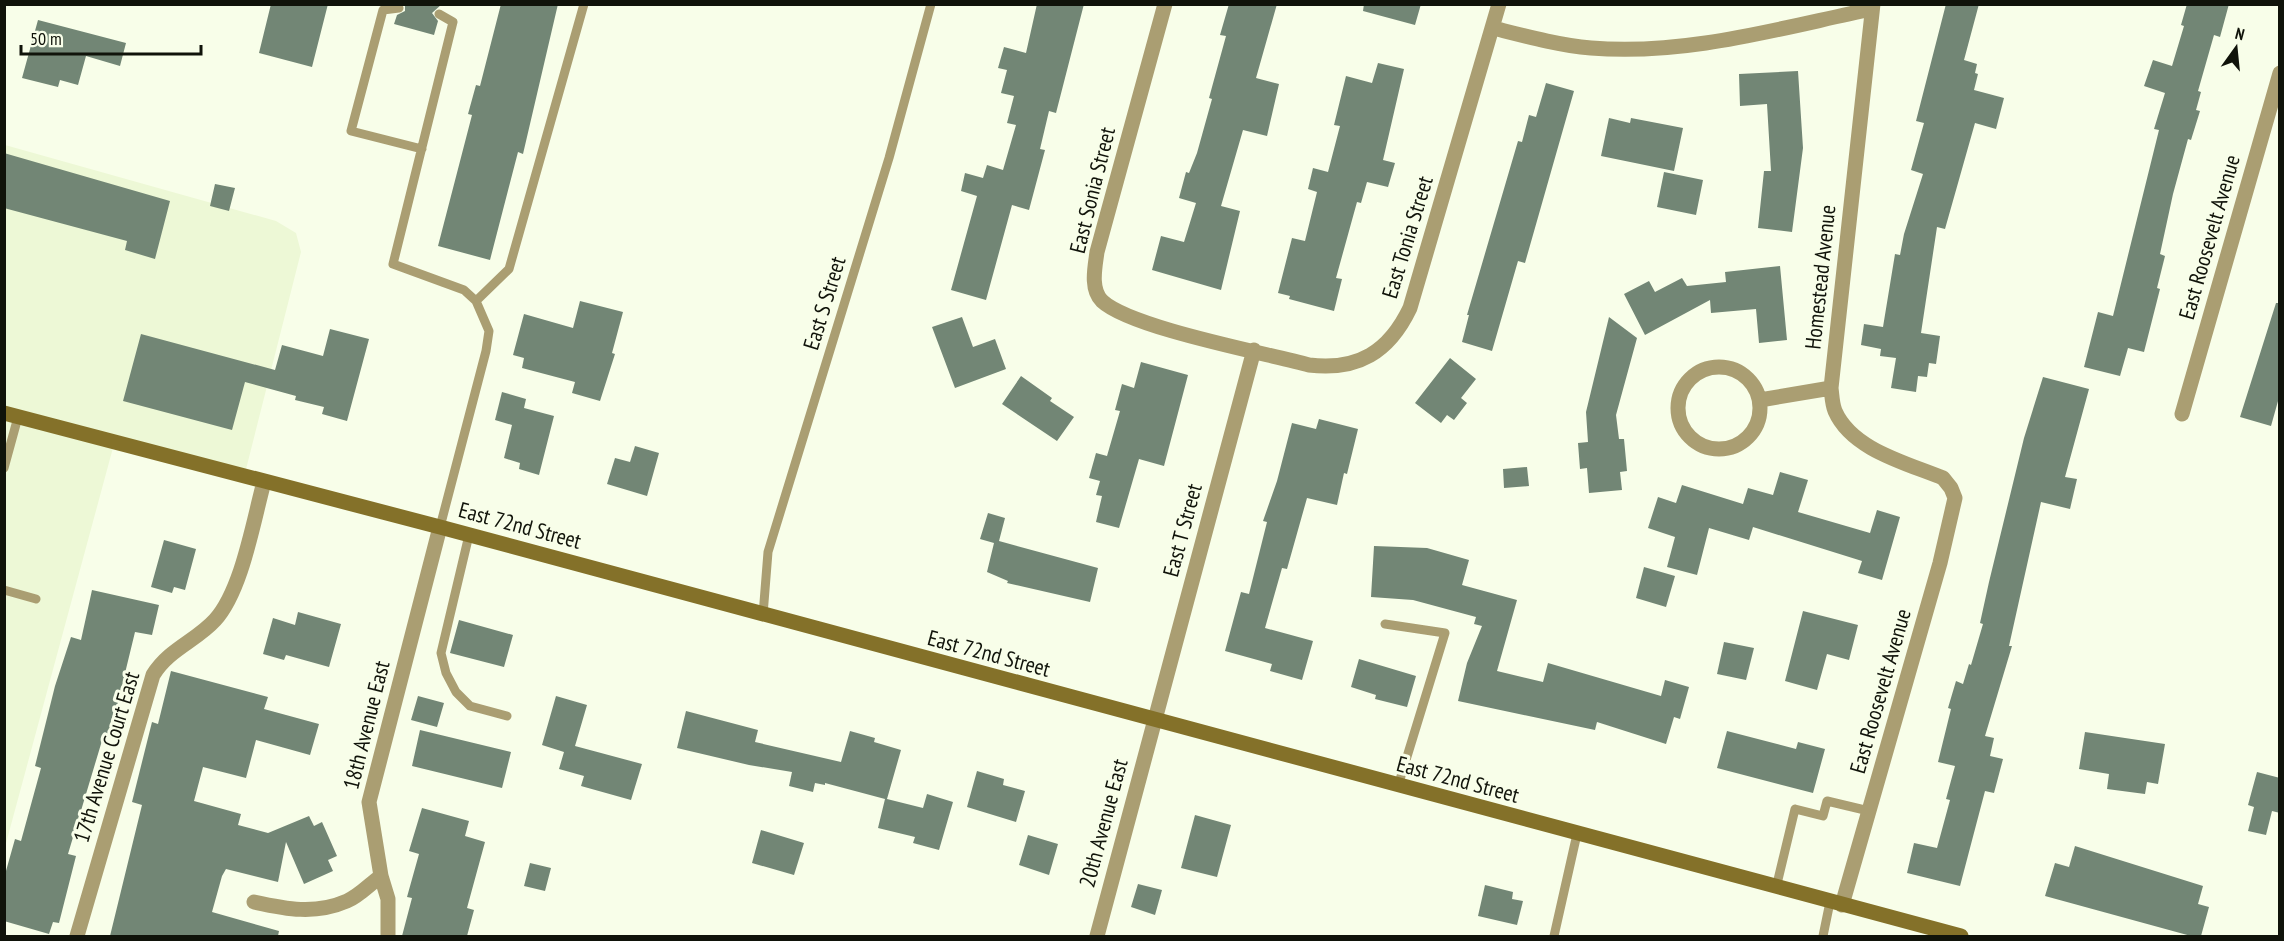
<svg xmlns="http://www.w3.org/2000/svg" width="2284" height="941" font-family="'PT Sans Narrow',sans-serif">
  <rect width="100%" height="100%" fill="#f8fee9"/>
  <!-- built -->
  <path fill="#edf8d6" d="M5,145L276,221L296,233L301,252L244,477L114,444L5,847Z"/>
  <!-- building -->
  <path fill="#728675" d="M271,4H328L312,67L259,53Z
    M405,4H442L432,13L438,21L434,35L394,24L397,15L405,11Z
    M501,4H558L523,154L518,152L490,260L438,246L472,115L468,114L476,85L480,86Z
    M1037,4H1084L1056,113L1049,111L1040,149L1045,150L1029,210L1012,205L986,300L951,290L977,196L961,191L965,173L983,178L987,165L1003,170L1016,125L1007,123L1014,96L1001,93L1007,70L998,68L1004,47L1026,53Z
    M1229,4H1277L1256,78L1279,84L1267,136L1243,130L1221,206L1240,211L1221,290L1152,270L1161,236L1184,242L1196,203L1179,198L1186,172L1189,173L1197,153L1212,99L1209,98L1226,36L1220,35Z
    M1364,4H1421L1415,25L1363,11Z
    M1946,4H1979L1964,60L1977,64L1975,73L1978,74L1974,90L2004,98L1996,129L1975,123L1945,229L1937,227L1921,333L1940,336L1936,364L1929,363L1927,377L1918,376L1916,392L1891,388L1896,358L1880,356L1881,349L1861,345L1864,324L1883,327L1895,254L1900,255L1904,234L1923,174L1911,170L1924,123L1916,121Z
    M2187,4H2229L2220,37L2214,35L2198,91L2201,92L2196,110L2200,111L2191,140L2188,139L2173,194L2160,254L2165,256L2157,288L2160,289L2144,352L2128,348L2120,376L2084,367L2098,312L2113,316L2159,130L2154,129L2165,93L2144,86L2153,60L2172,66L2184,26L2181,25Z
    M38,20L126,43L120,66L86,56L78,85L60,80L58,87L22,78Z
    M1378,63L1404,69L1383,160L1395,163L1388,187L1367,182L1361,203L1357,202L1336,278L1342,279L1334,311L1289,299L1290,296L1278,293L1292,238L1305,241L1317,192L1308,189L1313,168L1328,172L1340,126L1334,125L1346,76L1372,83Z
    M1798,71L1803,148L1792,232L1758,228L1764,171H1771L1767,104L1740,106L1739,74Z
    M1546,83L1574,91L1525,263L1518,261L1492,351L1462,342L1469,315H1467L1518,141L1522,142L1529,115L1536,117Z
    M1609,118L1630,123L1631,118L1683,128L1674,171L1601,156Z
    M4,153L170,201L155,259L125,250L127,241L4,208Z
    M1664,172L1703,180L1696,215L1657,207Z
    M215,184L235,188L229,211L210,206Z
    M1780,266L1787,340L1759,343L1756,309L1711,313L1710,300L1645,335L1624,294L1649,281L1655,292L1682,278L1687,286L1726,282L1725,272Z
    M580,301L623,312L612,353L615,354L600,401L572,393L575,382L522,368L524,358L513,355L524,314L573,328Z
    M2276,303H2280V394L2271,426L2240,417Z
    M962,317L973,347L995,339L1006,369L955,388L932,327Z
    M1609,317L1637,338L1616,415L1619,439H1624L1627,471L1620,472L1622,490L1589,493L1587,468L1580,469L1578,443L1588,442L1586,412Z
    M330,329L369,339L347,421L322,414L324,407L295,400L296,396L245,382L232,430L123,401L141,334L275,370L282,345L323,356Z
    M1450,358L1476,379L1461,398L1467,403L1454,420L1447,415L1441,423L1415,403Z
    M1141,362L1188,375L1164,466L1139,459L1119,528L1096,522L1102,496L1096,495L1100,481L1089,478L1096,453L1107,456L1120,411L1115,410L1122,384L1134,388Z
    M1021,376L1052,398L1050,401L1074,417L1057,441L1002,404Z
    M2043,377L2089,389L2065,477L2077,479L2070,509L2041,502L2009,646H2012L1985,736L1994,738L1990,756L2003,759L1994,793L1985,791L1960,886L1907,873L1914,843L1937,848L1950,800L1946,799L1955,766L1938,762L1951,709L1948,708L1956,681L1963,684L1969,664L1971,665L1983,624L1980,623L1989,582L2024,438Z
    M502,392L526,399L524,408L554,416L539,475L519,469L520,463L504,458L512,425L495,420Z
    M1319,419L1358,429L1347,474L1344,473L1337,505L1307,498L1287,569L1282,568L1265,628L1313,641L1302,680L1270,671L1272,664L1225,651L1241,592L1249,594L1267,522L1263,521L1277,481L1292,423L1316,429Z
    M635,446L659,453L647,496L607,484L615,458L630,462Z
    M1527,467L1529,486L1504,488L1503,469Z
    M1780,472L1808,480L1798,512L1870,533L1877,510L1900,517L1882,580L1858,573L1862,561L1753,527L1749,540L1709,528L1697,575L1667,567L1675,537L1648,528L1658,497L1676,503L1682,485L1743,504L1748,488L1773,495Z
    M988,513L1005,518L999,541L1098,568L1090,602L1007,583L1008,581L987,572L994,543L980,539Z
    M164,540L196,549L185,590L174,587L172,593L151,587Z
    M1374,546L1427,548L1469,560L1462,585L1517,600L1497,671L1543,682L1548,663L1661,696L1665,680L1689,687L1680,719L1674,717L1666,744L1597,722L1595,730L1458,701L1467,663L1482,626L1474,624L1476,617L1413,600L1371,597Z
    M1644,567L1675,576L1666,607L1636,598Z
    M92,590L159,605L152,635L135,632L110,735L104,734L68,854L76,856L59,923L53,922L49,934L4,921V878L15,839L21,841L41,768L35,766L55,686L71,637L81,640Z
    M1803,611L1858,625L1849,660L1827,654L1817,690L1785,681Z
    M298,612L341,624L329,667L286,655L284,660L263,654L273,618L295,625Z
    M459,620L513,635L504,667L450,653Z
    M1724,642L1754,648L1746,680L1717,674Z
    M1359,659L1416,676L1407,707L1375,699L1376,695L1351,687Z
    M171,671L268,697L264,709L319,724L310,755L256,740L246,778L203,767L194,801L241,814L238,825L268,833L309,816L314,826L322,822L337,856L328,860L333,871L304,884L286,842L278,882L226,869L222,876L212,912L279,931L278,936H110L142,805L132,802L152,722L158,724Z
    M418,696L444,703L437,727L411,720Z
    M556,696L587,705L575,746L642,764L631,800L581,786L584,776L559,769L564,752L542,745Z
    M686,711L758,730L755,742L841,762L850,731L875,738L874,742L901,750L887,799L923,808L927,794L953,802L939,850L913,843L915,837L878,828L885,799L825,783V785L815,783L813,792L789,786L792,772L749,765L677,748Z
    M420,730L511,752L502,788L412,766Z
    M1727,731L1796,749L1798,742L1825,749L1813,793L1717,768Z
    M2085,732L2165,744L2158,784L2147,782L2145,794L2107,789L2109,774L2079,769Z
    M977,771L1004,779L1003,785L1025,791L1016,822L967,807Z
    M2257,772L2280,778V813L2272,811L2266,835L2248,831L2254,807L2248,805Z
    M422,808L469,821L465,836L485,842L467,908L474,910L467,936H402L412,898L407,897L419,854L409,851Z
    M1195,815L1231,825L1217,877L1181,868Z
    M761,830L804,843L794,875L752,863Z
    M1028,835L1058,844L1049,875L1019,865Z
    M2075,846L2203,886L2198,904L2209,907L2201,936H2191L2045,896L2055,863L2069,867Z
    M530,863L551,868L545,891L524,886Z
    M1138,884L1162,890L1155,915L1131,907Z
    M1485,885L1513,892L1512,899L1523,901L1517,925L1478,916Z"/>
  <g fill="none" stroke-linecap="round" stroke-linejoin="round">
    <!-- lane -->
    <path stroke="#aa9e72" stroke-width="9" d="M399,8L383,10L351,131L422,149
      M439,14L453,22L393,264L464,290L476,301
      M4,468L18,417
      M440,527L486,351L489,331L476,301L509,269L584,4
      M469,535L441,653L446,673L456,692L470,706L507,716
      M4,590L36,599
      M763,615L768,552L889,158L931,4
      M1385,624L1445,633L1398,786
      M1776,888L1795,809L1823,816L1827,801L1869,811
      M1554,936L1577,834
      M1823,936L1830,902"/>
    <!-- street -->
    <path stroke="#aa9e72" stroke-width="15" d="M1165,4L1097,252C1095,267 1090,289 1102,301C1131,328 1265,353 1309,365C1358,371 1389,352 1410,308L1499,4
      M1493,28C1525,36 1558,45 1591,48C1686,56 1780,28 1872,9
      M1678 408a41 41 0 1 1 82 0a41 41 0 1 1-82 0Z
      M1760,400L1831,388
      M2182,414L2280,73
      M254,902C286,909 315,915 347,901C359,896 370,884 381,876
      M1842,905L1940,563L1955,498L1951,488L1943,478C1907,463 1852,450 1835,411C1832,404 1832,395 1831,388L1873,4
      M77,936L153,675C169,649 196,641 215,620C242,590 253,522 264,482
      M388,936V899L381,876L369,802L440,527
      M1097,936L1254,350"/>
    <!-- secondary -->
    <path stroke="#847129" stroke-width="15" d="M4,413L440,527L1961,936"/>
  </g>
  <g text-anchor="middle" stroke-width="6" stroke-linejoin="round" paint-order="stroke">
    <!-- street labels -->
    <g font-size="22" fill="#10130a" stroke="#f8fee9">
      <text transform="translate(1092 190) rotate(-76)" y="8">East Sonia Street</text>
      <text transform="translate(1407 237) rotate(-73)" y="8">East Tonia Street</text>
      <text transform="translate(2209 237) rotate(-74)" y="8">East Roosevelt Avenue</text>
      <text transform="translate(1820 277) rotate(-84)" y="8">Homestead Avenue</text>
      <text transform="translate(824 303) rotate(-73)" y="8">East S Street</text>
      <text transform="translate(520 525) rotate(15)" y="8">East 72nd Street</text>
      <text transform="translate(1182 530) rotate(-75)" y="8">East T Street</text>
      <text transform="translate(989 653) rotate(15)" y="8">East 72nd Street</text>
      <text transform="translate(1880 691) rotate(-74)" y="8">East Roosevelt Avenue</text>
      <text transform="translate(366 725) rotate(-76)" y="8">18th Avenue East</text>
      <text transform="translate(106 757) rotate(-73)" y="8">17th Avenue Court East</text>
      <text transform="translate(1458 779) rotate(15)" y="8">East 72nd Street</text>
      <text transform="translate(1103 823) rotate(-75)" y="8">20th Avenue East</text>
    </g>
  </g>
  <!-- border -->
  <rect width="2284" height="941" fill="none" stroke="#10130a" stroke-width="12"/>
  <!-- north arrow -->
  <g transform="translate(2236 48) rotate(15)" stroke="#f8fee9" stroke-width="4.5" paint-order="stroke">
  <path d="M0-4.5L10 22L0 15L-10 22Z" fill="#10130a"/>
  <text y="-9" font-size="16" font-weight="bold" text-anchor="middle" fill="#10130a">N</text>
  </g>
  <!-- scale -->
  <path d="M21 45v9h180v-9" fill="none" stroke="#10130a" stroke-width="3"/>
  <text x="30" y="45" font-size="18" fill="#10130a" stroke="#f8fee9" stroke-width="4.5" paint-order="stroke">50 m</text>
</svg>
